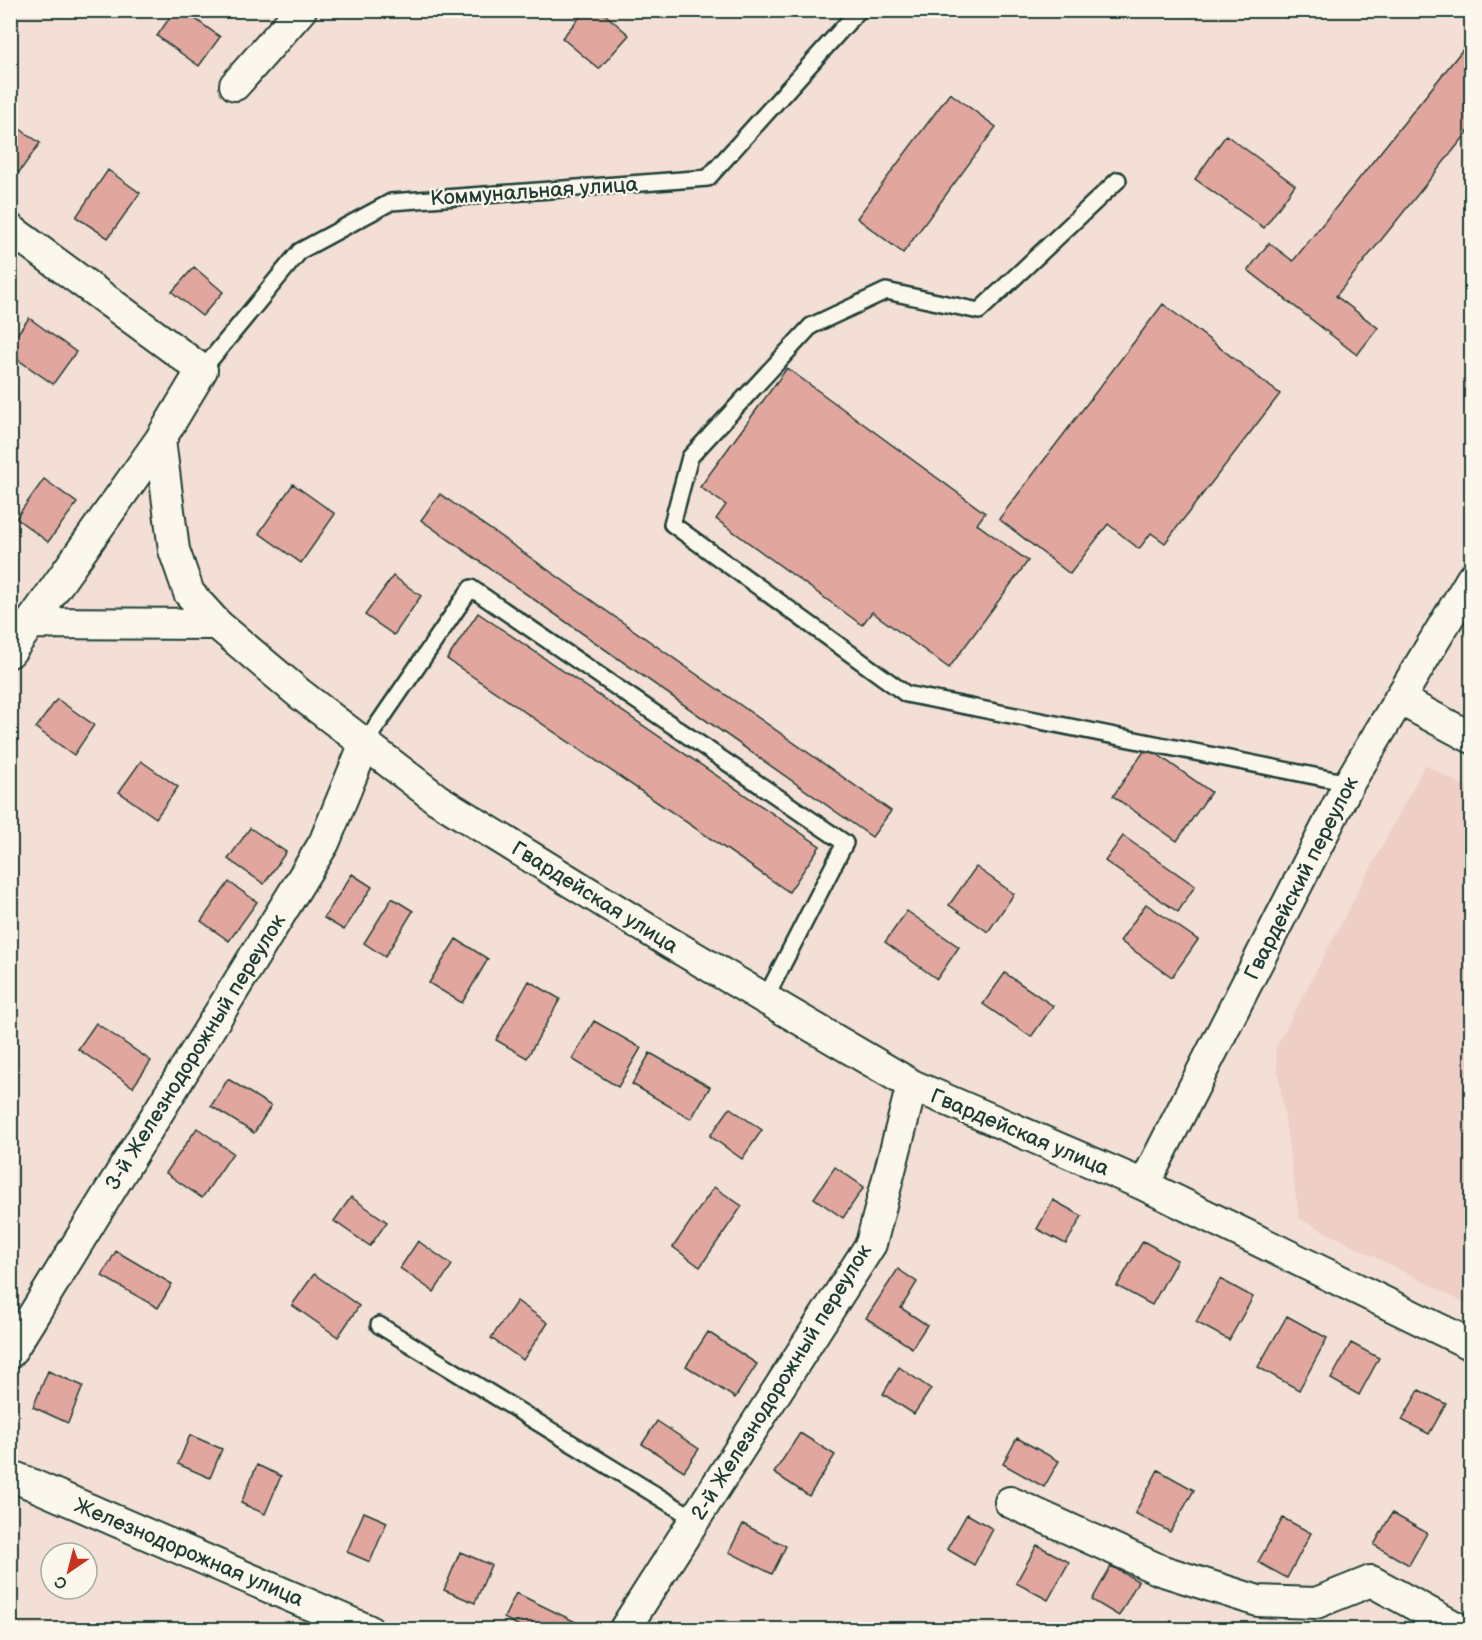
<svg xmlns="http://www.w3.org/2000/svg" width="1482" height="1640" font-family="'Balsamiq Sans',sans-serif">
  <rect width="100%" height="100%" fill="#f3dfd5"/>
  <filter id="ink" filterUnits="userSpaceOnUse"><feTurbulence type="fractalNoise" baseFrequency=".0167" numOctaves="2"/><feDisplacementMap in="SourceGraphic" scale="12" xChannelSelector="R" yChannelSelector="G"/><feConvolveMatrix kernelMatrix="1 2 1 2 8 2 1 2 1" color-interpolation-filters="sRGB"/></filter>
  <g filter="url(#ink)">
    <!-- built -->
    <path fill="#eecec5" d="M1425,765L1471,790V1306L1299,1218L1275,1049Z"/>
    <!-- building -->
    <path fill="#e1a79f" stroke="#1f3d34" stroke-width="1.5" d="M175,10H183L220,37L199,66L157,36Z
      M586,10H600L629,35L599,69L562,38Z
      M1472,38V127L1336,296L1378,328L1357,355L1248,270L1269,243L1293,261Z
      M950,93L996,127L903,253L857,218Z
      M14,125L40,143L15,178L10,175V129Z
      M1226,135L1295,185L1264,228L1195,179Z
      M108,170L140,193L108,238L76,217Z
      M194,267L223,292L202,316L172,292Z
      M1163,304L1280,394L1165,543L1151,533L1139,549L1108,524L1070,574L999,519Z
      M29,318L76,352L53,384L10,354V344Z
      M787,368L985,513L977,524L1028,561L949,668L872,612L862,625L716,519L726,505L700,487Z
      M44,479L77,503L48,542L16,518Z
      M293,484L335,514L301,563L259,533Z
      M440,494L891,811L872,837L421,520Z
      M393,576L421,596L394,635L365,615Z
      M478,613L820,846L789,892L447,659Z
      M57,699L94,725L74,755L36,728Z
      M1147,747L1211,792L1177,841L1113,796Z
      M141,761L178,787L156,818L119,792Z
      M250,828L286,852L264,884L228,859Z
      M1123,836L1195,886L1178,912L1105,861Z
      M976,867L1014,894L988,932L949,905Z
      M352,874L372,887L344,930L324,918Z
      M229,882L257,902L229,941L201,921Z
      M392,898L413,911L385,957L364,943Z
      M1146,904L1198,940L1172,977L1120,941Z
      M907,911L959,947L937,979L885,942Z
      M456,939L488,959L462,1003L429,983Z
      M1005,973L1053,1006L1031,1037L983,1004Z
      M529,981L560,999L527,1058L496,1040Z
      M594,1021L641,1048L618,1087L572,1059Z
      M96,1023L151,1061L133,1087L78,1049Z
      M650,1053L710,1087L691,1119L632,1084Z
      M228,1079L271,1106L254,1133L211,1106Z
      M730,1108L762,1130L742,1159L710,1136Z
      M197,1128L233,1153L202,1198L166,1173Z
      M835,1167L864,1187L843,1218L814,1198Z
      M714,1187L742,1206L700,1267L673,1247Z
      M351,1197L387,1222L370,1246L334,1221Z
      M1053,1200L1082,1216L1066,1244L1037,1229Z
      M418,1241L452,1265L434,1292L400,1268Z
      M1143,1241L1177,1260L1152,1305L1117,1286Z
      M116,1251L172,1284L158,1308L102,1276Z
      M898,1269L917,1282L901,1308L927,1325L912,1348L866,1318Z
      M314,1274L359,1306L338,1337L292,1305Z
      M1220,1279L1253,1297L1229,1340L1196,1322Z
      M517,1301L548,1323L523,1360L491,1338Z
      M1287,1316L1327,1338L1299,1390L1258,1367Z
      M708,1332L757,1364L735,1398L686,1366Z
      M1351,1343L1379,1358L1359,1395L1331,1379Z
      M899,1367L931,1389L914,1414L883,1394Z
      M48,1371L83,1386L68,1423L33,1407Z
      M1419,1390L1446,1404L1429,1434L1402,1420Z
      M657,1421L699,1449L684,1471L642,1444Z
      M800,1433L835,1455L809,1496L774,1473Z
      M190,1435L222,1449L210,1478L178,1464Z
      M1017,1438L1059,1461L1044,1487L1003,1464Z
      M257,1465L281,1476L265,1514L241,1503Z
      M1158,1470L1194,1490L1170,1532L1135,1513Z
      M364,1512L387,1522L370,1562L347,1552Z
      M1392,1513L1427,1533L1409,1565L1374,1545Z
      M967,1514L993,1529L974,1565L947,1549Z
      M1283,1518L1311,1533L1287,1578L1258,1562Z
      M743,1524L786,1546L772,1574L729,1552Z
      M1037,1545L1069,1562L1048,1600L1016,1583Z
      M460,1552L491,1565L475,1603L444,1590Z
      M1111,1566L1138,1581L1119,1616L1092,1600Z
      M516,1593L590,1629V1630H527L504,1618Z
      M1171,1621L1187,1630H1166Z"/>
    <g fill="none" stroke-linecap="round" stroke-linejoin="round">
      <!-- service casing -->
      <g stroke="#1f3d34" stroke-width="20">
        <path id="service" d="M1118,180L979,311L886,291L811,326L690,457L672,524L906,694L1349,783
          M202,370L300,251L391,202L708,178L859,10
          M365,743L471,588L845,843L765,999
          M379,1325L695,1519"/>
      </g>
      <!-- minor casing -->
      <g stroke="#1f3d34" stroke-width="34">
        <path id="minor" d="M235,85L301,10
          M10,229L202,370L160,440L10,652
          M160,440L174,550L189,593L217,624L300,694L437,799L670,943L912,1085L1144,1185L1472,1345
          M31,623L217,624
          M1399,699L1472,738
          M1144,1185L1349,783L1472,578
          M10,1353L324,843L365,743
          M10,1475L368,1630
          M1010,1502L1160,1570L1258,1601L1316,1603L1371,1581L1461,1630
          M624,1630L871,1244L912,1085"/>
      </g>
      <!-- service -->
      <use href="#service" stroke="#fbf7ec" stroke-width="15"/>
      <!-- minor -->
      <use href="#minor" stroke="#fbf7ec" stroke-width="30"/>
    </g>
  </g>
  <g text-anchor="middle" stroke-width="4.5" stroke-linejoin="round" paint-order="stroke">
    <!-- street labels -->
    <g font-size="21" fill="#1f3d34" stroke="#fbf7ec">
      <text transform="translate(534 191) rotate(-4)" y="7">Коммунальная улица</text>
      <text transform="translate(1301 878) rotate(-63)" y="7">Гвардейский переулок</text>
      <text transform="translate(595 897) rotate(32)" y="7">Гвардейская улица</text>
      <text transform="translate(195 1052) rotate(-58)" y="7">3-й Железнодорожный переулок</text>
      <text transform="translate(1020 1132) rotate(23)" y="7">Гвардейская улица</text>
      <text transform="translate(781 1382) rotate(-58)" y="7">2-й Железнодорожный переулок</text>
      <text transform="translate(189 1552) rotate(23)" y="7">Железнодорожная улица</text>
    </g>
  </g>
  <!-- margin -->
  <rect width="1482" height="1640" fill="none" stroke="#fbf7ec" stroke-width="36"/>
  <rect x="18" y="18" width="1446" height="1604" fill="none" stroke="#1f3d34" stroke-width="2" filter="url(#ink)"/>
  <!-- north arrow -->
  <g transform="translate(69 1571) rotate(215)"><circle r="28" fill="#fbf7ec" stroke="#a3ada2" stroke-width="1.5"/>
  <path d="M0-4.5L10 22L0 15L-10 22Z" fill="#c8321e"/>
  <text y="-9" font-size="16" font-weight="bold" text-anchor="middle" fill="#1f3d34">С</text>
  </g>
</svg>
